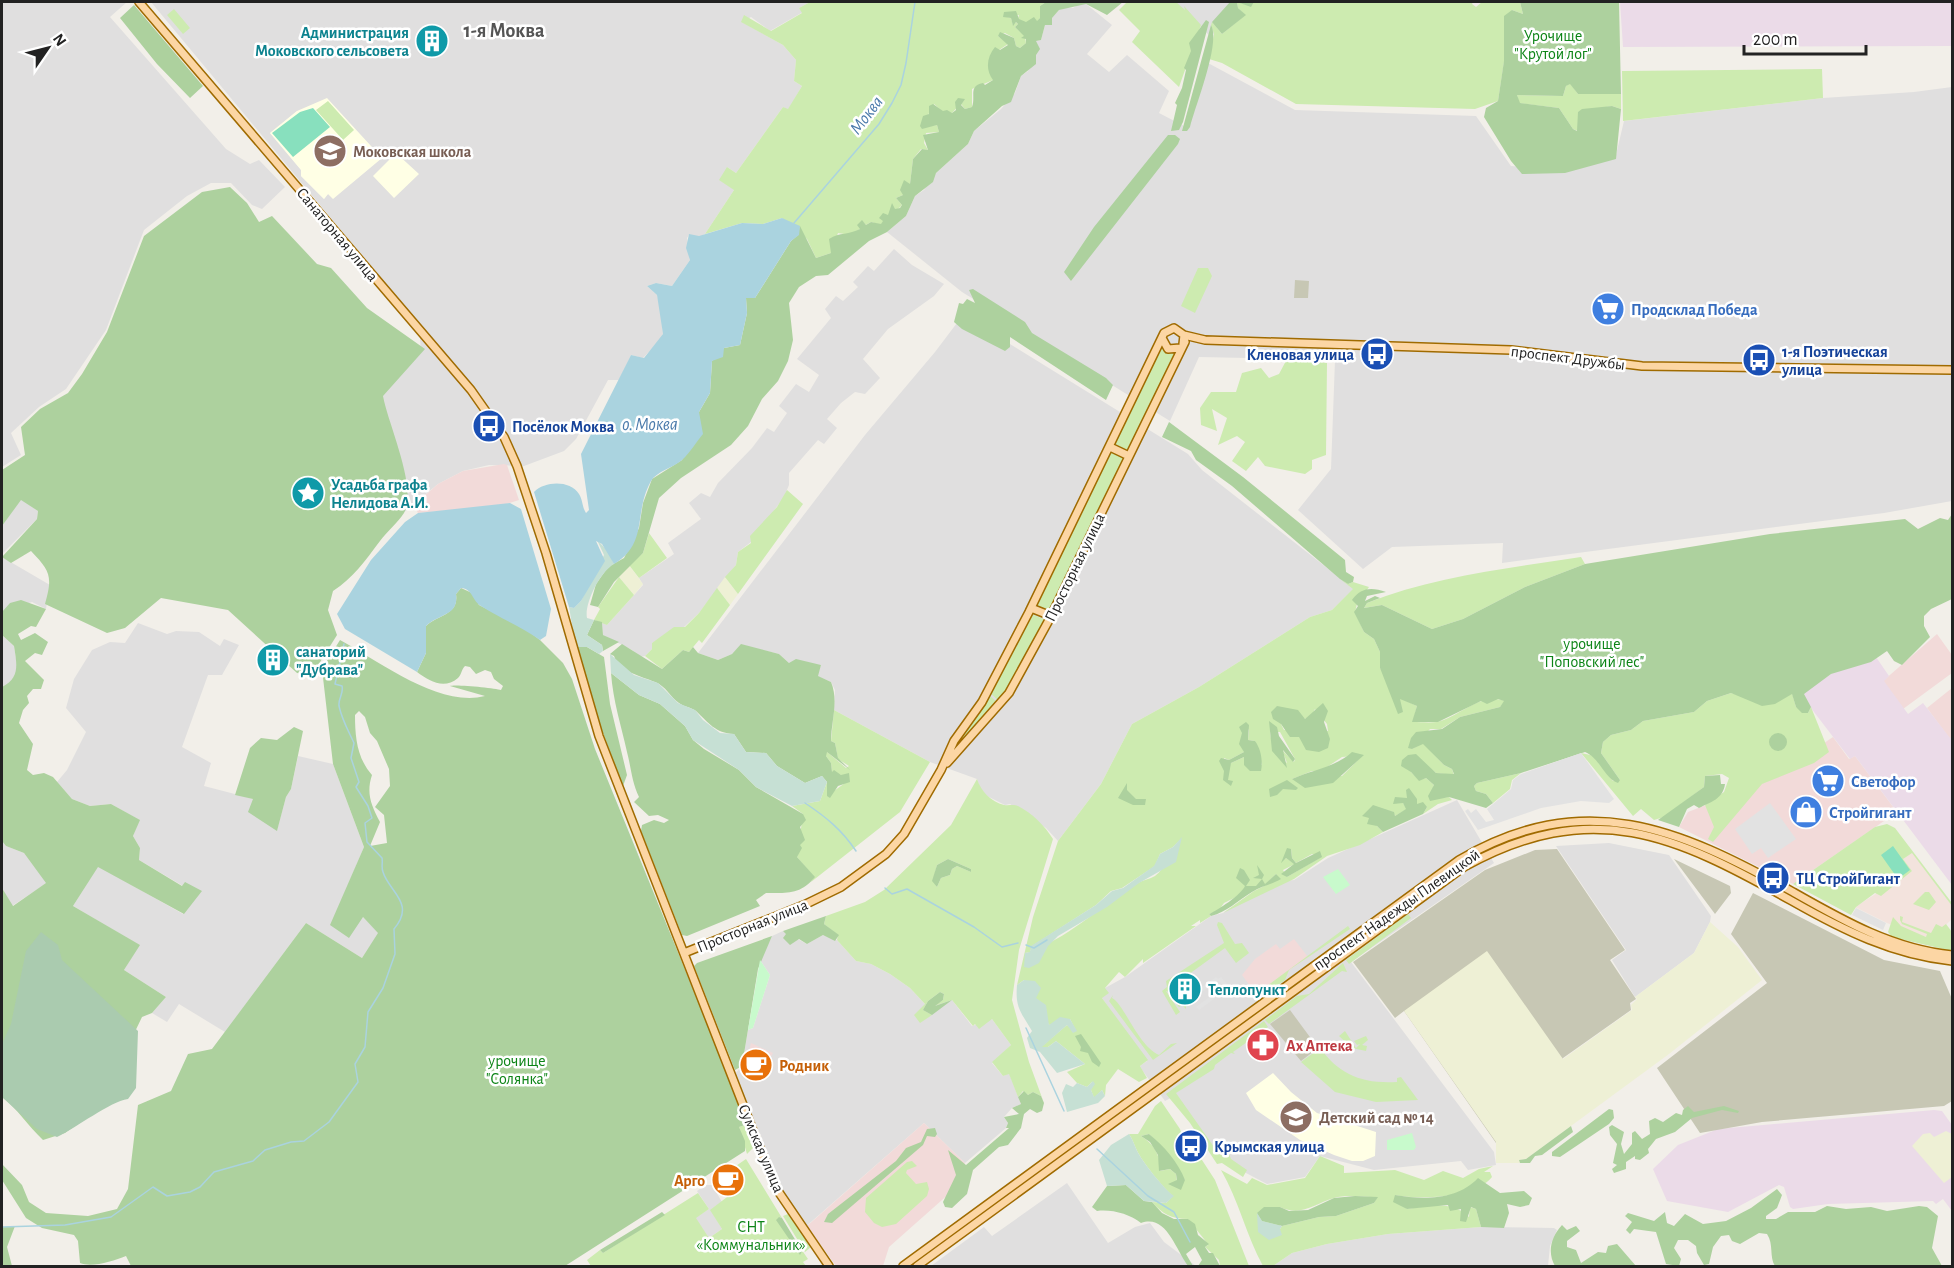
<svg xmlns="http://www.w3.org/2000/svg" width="1954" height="1268" font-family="'Alegreya Sans',sans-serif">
  <rect width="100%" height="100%" fill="#f2efe9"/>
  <!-- residential -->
  <path fill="#e0dfdf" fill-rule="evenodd" d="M2,2H127L110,17L226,149L250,164L259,160L285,187L262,209L252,205L231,183H211L187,196L144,230L106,330L66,389L39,407L11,433L21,455L2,467Z
    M151,2H810L799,8L803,12L770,31L751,17L742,22L783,45L796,60L794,81L802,86L788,110L783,107L736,173L727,167L734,190L705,234L699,237L689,235L687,238L690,260L672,286L656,283L647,286L657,295L661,310L663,334L660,340L643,358L631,355L619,380H608L576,439L564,451L524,466L489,465L463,471L438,484L403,513L402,468L381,396L421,353L419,324ZM297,111L328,194L324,199L301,176L302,171L270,133Z
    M1174,2H1236L1211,37Z
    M1079,4H1086L1112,25L1087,54L1109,72L1127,55L1169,91L1159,113L1186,127L1208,63L1295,110L1476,116L1511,166L1556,170L1616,155L1624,121L1823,98L1914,92L1952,87V501L1884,513L1502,563L1503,543L1392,547L1363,569L1298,510L1331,469L1335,360L1199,357L1170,421L962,292L887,232L906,216L915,196L924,190L936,173L968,144L974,131L1001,109L1015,93L1021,76L1028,71L1036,55L1035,41L1041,40L1045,25L1059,10L1066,7L1073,8Z
    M894,249L912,265L944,284L934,296L888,329L863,359L880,378L865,394L855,392L841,403L827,419L837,428L824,444L818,440L789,473V485L784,497L751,542L738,552L736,565L699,613L684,627L652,643V649L645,656L640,657L632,650L603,635L602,622L607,625L643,585L639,578L674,554L668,543L701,519L689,503L701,493L710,497L718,483L752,448L767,428L774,432L787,413L779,406L796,384L809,392L819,375L797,359L831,318L825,309L836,296L843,301L858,287L853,282L868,266L874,271Z
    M963,315L1188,454L1202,470L1354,589L1332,610L1310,617L1199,687L1132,724L1101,784L1058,841L1046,828L1010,804L1005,805L987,796L980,788L977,779L930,762L834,710L835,690L831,682L817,676L821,665L789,663L779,654L741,645L732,654L718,660L698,653L865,435L935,352Z
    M21,499L38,511L37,519L2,554V526Z
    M2,557L50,585L46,609L32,602L2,612Z
    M138,623L167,634L176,631L199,632L220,646L224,639L239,645L222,675H208L182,747L211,763L204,786L254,799L260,819L277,830L286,797L291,789L298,756L333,764L364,847L331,925L363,917L379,933L362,958L306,923L225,1032L179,1004L167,1022L152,1013L166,997L124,970L139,945L73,906L98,866L183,914V886L139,860L140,848L133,836L139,820L111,804L90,806L72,799L57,782L67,770L86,732L66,708L74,679L92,650L110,642L125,643Z
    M2,635L14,646L18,672L10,683L2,687Z
    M1457,800L1494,863L1351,962L1494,1152L1496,1165L1468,1170L1461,1161L1374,1170L1320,1156L1305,1177L1267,1184L1246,1173L1219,1156L1176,1095L1165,1101L1142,1070L1140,1066L1147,1061L1102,998L1105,988L1125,977L1211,916L1223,913L1272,882L1294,880L1328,858Z
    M2,841L6,846L24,853L47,883L12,906L2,888Z
    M1609,843L1669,855L1711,916L1710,922L1694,953L1635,997L1612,960L1626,950L1556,846Z
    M783,931L807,944L823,935L837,940L856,961L871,964L890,974L910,988L925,1004L952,1000L972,1026L992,1019L1011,1045L992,1063L1003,1076L1009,1073L1021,1104L1012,1108L1004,1117L1008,1123L1006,1128L965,1163L924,1123L803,1229L778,1191L733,1076L742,1066L748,1030L753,1028L770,975L760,960L772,936Z
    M1067,1183L1108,1243L1135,1227L1150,1223L1164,1242L1196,1266H931L984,1227L992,1236Z
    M705,1185H712L722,1202L711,1210L722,1229L709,1238L695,1218L709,1209L697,1191Z
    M1481,1227L1554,1228L1557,1230L1550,1246L1548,1266H1273L1292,1253L1327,1244L1388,1234Z"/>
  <!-- commercial -->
  <path fill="#f2dad9" d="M504,464L507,465L519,500L500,506L418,513L414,505L438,484L463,471Z
    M1937,634L1952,655V673L1903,709L1883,681Z
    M1952,688V737L1950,739L1927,708Z
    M1833,737L1849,759L1855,756L1897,812L1793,884L1679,827L1688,812L1768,781Z
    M1294,939L1308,957L1256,994L1242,975L1255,959L1276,944L1280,949Z
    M751,1043L773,1053L763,1071L748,1077L744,1070Z
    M924,1123L965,1163L951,1192L889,1247L883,1266H836L807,1226Z"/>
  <!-- industrial -->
  <path fill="#ebdbe8" d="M1620,2H1952V46L1623,47Z
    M1876,657L1889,676L1884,681L1908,714L1923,703L1950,738L1952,737V885L1855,756L1850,759L1801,695L1832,673L1869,662Z
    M1934,1110L1942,1111L1952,1125V1211L1943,1199L1936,1204L1933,1201L1828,1204L1793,1209L1790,1207L1784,1187L1779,1185L1728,1212L1667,1201L1653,1169L1678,1145L1718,1129Z"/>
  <!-- education -->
  <path fill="#ffffe5" d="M327,98L382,158L333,199L328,194L324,199L301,176V170L270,133L297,111Z
    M396,153L419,174L394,198L373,176Z
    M1273,1073L1291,1092L1317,1113L1376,1132L1375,1156L1363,1161H1352L1334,1155L1300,1140L1256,1110L1246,1093Z"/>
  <!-- military -->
  <path fill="#f3e3dd" d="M1912,852L1952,906V919L1931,939L1887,923L1855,907L1912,871L1903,859Z"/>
  <!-- construction -->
  <path fill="#c7c7b4" d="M1295,280L1309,281L1308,298H1294Z
    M1557,849L1625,950L1610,960L1636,999L1630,1003L1631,1010L1563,1058L1496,1143L1404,1011L1395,1018L1353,962L1485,870L1535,850Z
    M1674,859L1730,886L1731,893L1715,914Z
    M1753,893L1884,960L1940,971L1952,999V1101L1944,1106L1762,1122L1700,1133L1657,1068L1767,983L1731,934Z
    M1290,1010L1318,1048L1301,1061L1270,1024Z"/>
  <!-- farmland -->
  <path fill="#eef0d5" d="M629,565L643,584L634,595L619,577Z
    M725,577L738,594L730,605L717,588Z
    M1710,922L1738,947L1762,980L1669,1054L1526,1159L1519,1160L1520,1163H1496V1142L1404,1011L1487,951L1563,1059L1632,1010L1631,1005L1637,999L1635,997L1694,953Z
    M1946,1131L1952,1134V1177L1944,1183L1912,1146L1923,1134L1930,1133L1934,1137Z"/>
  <!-- grass -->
  <path fill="#cdebb0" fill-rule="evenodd" d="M810,2H1046L1040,6V18L1037,22L1026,23L1018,19L1019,15L1003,16L1011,18L1013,25L1016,22L1018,24L1015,27L1025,36L1026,43L1020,48L1016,46L1014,38L1005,33L998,36L1008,44L999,50L993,80L972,89V107L965,109L961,104L965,99L952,113L943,112L934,104L928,115V126L937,125L939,132L926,133L924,143L928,150L921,149L913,159L910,184H907L903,195L896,198L902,205C896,212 887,215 881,225L871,222L866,225L862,221L860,229L850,235L838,233L831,253L816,258L807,239L782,218L763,224L742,223L705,234L734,190L719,180L727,167L736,173L783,107L788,109L802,86L794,81L796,60L783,45L741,22L744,15L771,31L802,13L799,8Z
    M1127,2H1176L1185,10L1184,6L1201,25L1179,87L1132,42L1140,31L1119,10Z
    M1237,2L1251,6L1254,2H1473L1472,4L1476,7L1482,2H1520L1523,14L1512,10L1498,101L1475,109L1296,104L1222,63L1209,59L1214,34L1211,25L1212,22L1222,34L1245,15L1238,8Z
    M174,9L190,28L183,34L167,15Z
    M1822,69L1823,98L1623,121L1622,71Z
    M1570,83L1578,94H1621V109L1612,106L1578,112V131L1573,129L1559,108L1519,103L1517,95L1563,96L1566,86Z
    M328,101L354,130L343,140L316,110Z
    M1198,268H1208L1212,276L1195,313L1181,306Z
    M1161,346L1167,351L1175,353L1128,451L1114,444Z
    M1287,359L1327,363L1326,455L1312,460V469L1305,474L1265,466L1258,457L1246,471L1232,461L1245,442L1237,436L1218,445L1227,418L1212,409L1217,431L1201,425L1200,408L1211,392H1236L1242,373L1261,368L1269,378L1279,374Z
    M1112,451L1123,456L1124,459L1077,558L1070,555L1076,559L1050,610L1037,608L1036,604Z
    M787,490L803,504L738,594L725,577L736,565L738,552L751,543L750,536L777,507Z
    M649,533L667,558L639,578L629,565L643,553Z
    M1581,557L1585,564L1525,587L1463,619L1432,629L1382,605L1364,608L1367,603C1434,576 1510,568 1581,557Z
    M619,577L634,595L607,625L594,620L600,609L598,607Z
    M1340,579L1348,584L1353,582L1369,587L1357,604L1355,612L1364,632L1374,639L1380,652V668L1400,698L1417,706L1413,722C1420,722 1429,723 1437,722C1460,717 1479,692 1505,701L1500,707L1460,717L1441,729H1430L1412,749L1423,743L1444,765L1452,769L1454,775L1436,773L1420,760L1411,772L1419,780L1426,778L1434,785L1432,791L1438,798L1449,797L1452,800L1438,804L1423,814L1427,807L1417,805L1408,798L1403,803L1407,809L1395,816L1393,812L1386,810L1369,818L1383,832L1360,845L1327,856L1294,879L1223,913L1254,891L1278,879L1276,874L1266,884L1242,891L1238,896L1224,903L1219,910L1209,914L1211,916L1200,923V920L1191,926H1196L1143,963V959L1125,977L1119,972L1105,988L1109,993L1102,998L1148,1060L1140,1066L1147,1078L1139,1082L1118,1069L1106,1085L1105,1096L1102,1090L1094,1098L1091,1090L1092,1082L1087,1087L1077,1083L1067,1072L1085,1064L1056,1041L1048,1047H1041L1067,1025L1076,1031L1070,1019L1049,1025L1024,980L1017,985L1033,917L1058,841L1101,784L1132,724L1199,687L1310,617L1332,610L1353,589ZM1315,709L1327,724L1328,731L1284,730L1281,724L1301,717L1305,719L1312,715ZM1249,729L1248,740L1255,741L1262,765L1244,757L1231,763L1228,768V780L1224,777V758L1229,760L1244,752L1242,733ZM1270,732H1280L1295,759L1294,762L1282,750L1287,763C1277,756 1271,744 1270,732ZM1363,755L1342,776L1292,779L1312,771H1321L1342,757ZM1181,839C1174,849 1165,869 1155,876C1150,879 1143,880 1138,883C1100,906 1067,940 1025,953L1030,952L1032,946L1096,905L1111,891L1122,888L1155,866L1160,854L1173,847ZM1291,849L1292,858L1296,863L1312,854L1321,857L1287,877L1283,870L1295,864L1286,858L1282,861Z
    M717,588L730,605L702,643L699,640L689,652L683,650L662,669L645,656L652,649V643L674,627H685L699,613Z
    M1031,614L1046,620L1000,702L990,693Z
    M1731,693C1760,700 1762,713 1792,693L1796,707L1808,713L1811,707L1829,752L1814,763L1762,784L1713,842L1708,839L1714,827L1705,805L1724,792L1729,778L1722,774L1705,776L1704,787L1664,817L1654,820L1641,809L1633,816L1581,753L1595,756L1613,781L1620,780L1601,753L1603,742L1611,735L1631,730L1643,721L1694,712L1707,701Z
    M989,695L998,703L956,746L959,740Z
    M834,710L930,762L900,812L811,882L814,877L797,857L803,814L792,806L820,801L827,782V796L845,783L841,775L832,773L831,763L826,756V751L846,768L849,766L838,759L835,743L831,741Z
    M1521,773L1512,780L1510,789L1493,803L1486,794L1476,791L1474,786L1477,783Z
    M977,779C981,791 991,802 1004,805C1009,806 1013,804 1018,806C1032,813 1045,826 1053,839L1019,950L1012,1000L1029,1062L1044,1103L1041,1096L1033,1092L1028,1095L1023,1091L1018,1097L1009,1074L1003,1076L992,1062L1011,1045L992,1019L979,1029L975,1024L973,1026L952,1000L934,1006L943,1000L944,994L940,992L928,1001L923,1010L932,1015L920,1023L914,1015L925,1004L910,988L890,974L871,964L856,961L837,940L838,935L824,924L826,916L865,902L884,890L951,825ZM948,859L971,869V872L957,866L952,869L950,875L941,878L937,887L933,881L937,865Z
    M1887,824L1895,828L1952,903V906L1912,853L1903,859L1912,871L1881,896L1875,893L1856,907L1851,915L1793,884L1875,827Z
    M1556,827L1559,829L1510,841L1464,864L1164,1081L1463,862L1509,839Z
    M1925,892H1929L1936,902L1929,910L1913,904Z
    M1408,914L1411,918L1349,964L1346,960Z
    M1900,916L1903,917L1902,922L1931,933L1936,924L1942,927L1946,924L1952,932V951L1892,937L1888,932L1893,917L1901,926L1926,937L1927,934L1902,924L1900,920Z
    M1218,922L1222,923L1235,944L1242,943L1249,953L1236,963L1225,948L1174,985L1186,1002V1009L1182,1005L1179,1007L1171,996L1173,993L1166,991L1180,1012L1176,1015L1162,991L1167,987L1166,981L1224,943L1217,925Z
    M1348,926L1350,929L1289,970L1285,980L1259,998L1256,994Z
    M1343,963L1347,972L1342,971L1269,1024L1265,1020L1297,996L1309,994Z
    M1113,995L1112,998C1123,1002 1138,1046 1159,1055L1171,1044L1177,1043L1153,1060L1109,1001Z
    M1264,1021L1268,1027L1251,1039L1253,1041L1250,1040L1233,1052L1235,1054L1231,1053L1215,1065L1214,1069L1176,1093L1219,1154L1225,1157L1229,1154L1231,1159L1247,1170L1243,1177L1222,1163L1217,1164L1190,1123L1166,1094Z
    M1345,1031L1356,1048L1360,1044L1357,1045L1354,1041L1366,1036L1368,1040L1362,1045L1367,1046L1366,1051L1352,1048L1339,1036Z
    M1320,1048C1339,1074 1361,1084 1397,1082V1078L1401,1077L1418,1100L1376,1102L1335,1092L1301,1062Z
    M1161,1101L1180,1129L1184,1141L1192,1153L1202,1160L1215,1180L1249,1266H1220L1219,1260L1205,1247L1208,1245C1203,1236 1194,1228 1188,1219C1171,1219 1163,1214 1152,1202L1166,1203L1173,1196C1166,1191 1145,1165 1140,1156C1135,1149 1134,1141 1129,1134H1138L1155,1106ZM1149,1134L1163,1148L1185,1180L1169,1184L1177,1181L1176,1174L1170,1169L1160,1171C1161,1156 1154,1144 1141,1136Z
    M748,1124L755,1146L747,1154L739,1127Z
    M1320,1156L1344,1166V1173L1395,1170L1424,1180L1443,1171L1463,1178L1479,1169L1493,1166L1484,1172H1490L1492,1177C1475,1198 1420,1200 1395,1195L1407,1209C1429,1206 1452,1200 1469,1217L1470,1207L1476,1209L1481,1227L1388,1234L1327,1244L1292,1253L1273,1266H1263C1246,1235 1239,1201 1221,1170L1247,1184L1252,1178L1267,1185L1305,1178ZM1377,1197L1374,1203L1336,1216L1319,1217L1282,1226L1280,1229V1207C1301,1217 1314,1204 1334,1198C1346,1194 1364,1197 1377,1197Z
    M746,1159L782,1218L779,1217L808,1259L803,1262L806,1266H591L587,1260L600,1250L603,1253L698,1193L709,1209L696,1218L709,1238L722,1229L710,1210L739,1188L730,1170Z
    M912,1161L917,1166L907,1170L906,1173L916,1184L927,1182L929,1189L927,1196L896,1224L882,1227L874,1223L865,1212L866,1198L907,1162Z
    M788,1214L811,1247L805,1252L783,1216Z"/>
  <!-- forest -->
  <path fill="#add19e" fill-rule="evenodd" d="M1046,2H1123L1107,15L1086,4L1059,10L1052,18V25H1045L1041,40L1036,41L1040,49L1036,55V64L1021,76L1011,102L1002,106L974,131L968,144L936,173L933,182L915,196L906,216L887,232L869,241L828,275L816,276L799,287L789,303L793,340L788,361L778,381L762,399L748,426L731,445L681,478L659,498L643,553L614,582L598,607L590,605L596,584L608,567L624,558L639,528L643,503L652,479L682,460L699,412L710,393L712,361L724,348L740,345L747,313L746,298H755L791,241L798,235L800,226L816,258L831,253L829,239C840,232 849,235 860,229L857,225L862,220L866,225L871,222L881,224L883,221L879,218L883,213L888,215L892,203L895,209L900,208L902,205L896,198L903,195L900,190L904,180L910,184L913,159L922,149L928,150L923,135L939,132L937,125L922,129L920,126L923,116L929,114V106L933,104L943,111L947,110L952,113L956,110L955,102L958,98L965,99L961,105L965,109L972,107C976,96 968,86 983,83L985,85L993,80C985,69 987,57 995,47L1000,50L1008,45L998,36L1000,32L1014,38L1016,46L1020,48L1026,43V39L1021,38L1024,36L1015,27L1018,24L1016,22L1013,26L1011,18L1003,17L1004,12L1016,11L1019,19L1026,22L1034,17L1037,21L1040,18V6Z
    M1230,2H1254L1251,7L1237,2L1238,8L1246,15L1222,34L1212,22Z
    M1520,2H1619L1621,94H1578L1570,84L1566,86L1563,96L1517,95L1520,103L1559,108L1573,129L1577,131L1578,112L1582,109L1612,106L1621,109L1616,159L1565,173L1522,174L1511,161L1484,117L1486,108L1498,101L1504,61V16L1512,10L1523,14Z
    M134,5L203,86L190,98L157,64L120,18Z
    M1206,20L1209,22L1183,122L1179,130L1171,131L1177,105L1175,103L1182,88L1186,70L1184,68L1191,51L1189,43Z
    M1211,25C1221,43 1195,106 1190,127L1187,131H1182Z
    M1168,135H1175L1180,139L1178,144L1071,281L1064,272L1094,227Z
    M230,187L247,203L259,222L272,216L317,264L331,268L367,308L425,349L383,396C388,424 418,488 404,513C398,522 387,532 380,541C365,561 353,578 333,591L328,610L337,635L312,675L297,673L228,610L161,598L125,628L107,633L45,604C53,576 50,571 31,551L11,563L2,557L37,519L38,511L21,500L2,526V470L25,455L21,427L40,409L68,393L82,374L107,332L144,236L202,192Z
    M973,289L1025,322L1032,333L1106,378L1113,385L1106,400L1010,337V347L1005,351L962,329L954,322L959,303L963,304L967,299L975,303L969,290Z
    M1169,422L1243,477L1345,560L1346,572L1354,577L1353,582L1348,584L1340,579L1232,486L1196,460L1191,451L1162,437Z
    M1952,514V599L1931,609L1924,616V626L1930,637L1902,665L1894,661L1887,651L1871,662L1831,674L1804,694L1811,707L1808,713H1802L1796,707L1792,694L1775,704L1762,706L1731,693L1707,701L1694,712L1643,721L1631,730L1611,735L1603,742L1601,753L1620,780L1618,783C1604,778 1600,758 1585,752L1521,773L1477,783L1474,786L1476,791L1486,794L1493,803L1486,808L1449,797L1430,801L1428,796L1434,785L1426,778L1419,781L1411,772L1401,766L1402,760L1408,755L1416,754L1436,773L1454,774L1452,769L1444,765L1423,744L1412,749L1408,748L1411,738L1416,732L1442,729L1460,717L1500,707L1504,701L1498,699L1487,704L1481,701L1438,722H1412L1417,706L1400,699L1403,712L1398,714L1380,668V652L1374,639L1364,632L1354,612L1358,606L1352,600C1361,587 1372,587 1386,592L1367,596L1365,601L1375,596L1380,598L1367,603L1364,608L1382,605L1432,629L1463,619L1525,587L1585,564L1770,534L1905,519L1918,529L1940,518L1948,520Z
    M461,588L472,593L479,605L523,627L540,640L563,663L572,679L595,749L748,1124L739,1127L745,1141V1151L565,1266H131L126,1256C113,1261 92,1268 80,1263L78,1241L74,1235L42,1228L26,1218L2,1180V1164L22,1185L29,1202L46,1213L88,1216L117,1209L128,1189L138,1105L171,1091L188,1054L212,1049L306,923L362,958L378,933L363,917L349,938L330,925L364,847L333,764L322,669L340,640C379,661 439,708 485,696L450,686C454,684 495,688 501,690L503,686L494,679L491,672L485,670L476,674L470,667L465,666C461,670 462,674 458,678C444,690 429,681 417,672L426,653V626C439,614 459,615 456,594ZM359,711L365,717L370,733L377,741L389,769L390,786L375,807L384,815L387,843L370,846L380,822C371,805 366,793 372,775C357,758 355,737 355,715Z
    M21,600L46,609L36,627L31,626L18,634L21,640L35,633L48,642L42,655L35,653L25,661L44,680L41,689H33L27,696L29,703L23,710L19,723L33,744L27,770L33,775L44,773L53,777L72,799L90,806L111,804L140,820L133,836L140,848L139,860L182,886L185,882L202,891L184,914L98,867L73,906L140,945L124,970L166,997L152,1013L142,1017L130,1042L128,1097L101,1107L65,1133L43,1140C28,1126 17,1108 2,1097V888L13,906L46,883L24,853L6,846L2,841V687C20,678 17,665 14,646L2,635V612L10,603Z
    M594,620L602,622L603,635L619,642L603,651L602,645L587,635Z
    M622,644L662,669L683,650L689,652L693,647L698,653L718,660L732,654L741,644L779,654L789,663L796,659L821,665L818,676L831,682C839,701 831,722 831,741L835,743L838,758L850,770L827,752L826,756L831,763L832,772L834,770L841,775L849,773L850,782L838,786L830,798L827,796V782L822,776L805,783L777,766L766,753L746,752L734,734C715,733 709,723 696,711C691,707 684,707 679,703C670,697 666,686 655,682C641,676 619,672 614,656L610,654Z
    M576,647H587L604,657L610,704L627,775L623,786L600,725Z
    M611,673L639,695L660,704L685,726L693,740L704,749L739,770L756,787L803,814L806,820L800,827L805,840L800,845L802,848L797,857L815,877C800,895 787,893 766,893L756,900L760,906L687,936L682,935L641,831L642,825L654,820L664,823L669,820L658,815L649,816L634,802L639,797C632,783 631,767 627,752C621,725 613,701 611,673Z
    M1323,703L1328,711L1324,722L1330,739L1328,748L1319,752L1306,750L1299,737H1290L1281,724L1273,719L1271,712L1277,706L1298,710L1305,719Z
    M1269,721L1277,727L1279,736L1295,759L1293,762L1283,750L1287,768L1272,751Z
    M1246,722L1249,725L1248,740L1255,741C1261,749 1263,761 1261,771H1250L1244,765V757L1231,763L1228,780L1233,781L1231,786L1223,780L1224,771L1219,761L1221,758L1229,760L1244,752L1239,744L1242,733L1239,727Z
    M294,727L303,731L291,789L286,797L277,831L248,812L253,799L235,795L250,748L261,738L277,740Z
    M1769 742a9 9 0 1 1 18 0a9 9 0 1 1-18 0Z
    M1352,752L1364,755L1333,783L1305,788L1292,779C1312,770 1336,767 1352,752Z
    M1720,775L1721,784H1725C1723,799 1711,802 1699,808L1694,805L1687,809L1679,827L1658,820L1704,787L1705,776Z
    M1287,780L1298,788L1296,790L1283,789L1277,795L1270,797L1269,789Z
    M1127,783V790L1136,799H1146L1145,805H1133L1118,798Z
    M1409,788L1417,799V804L1423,802L1427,807L1423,814L1383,832L1377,826L1367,824L1369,818L1362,816L1373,805L1394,812L1395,816L1406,809L1403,803L1393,804L1395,797L1407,798L1406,790Z
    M1287,848L1291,849L1292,858L1296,863L1320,851L1322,857L1287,877L1281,874L1294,864L1286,858L1281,863Z
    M948,859L971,869V872L957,866L952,869L950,875L941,878L937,887L932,881L937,865Z
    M1257,865L1264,875L1262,879L1265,884L1276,874L1281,879C1271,885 1261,886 1252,892C1237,901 1227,912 1211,916L1209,914C1218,910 1241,895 1245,886L1236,878L1240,868L1244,870L1250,880L1246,886H1256L1262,879L1253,878L1259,875Z
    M826,916L824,924L839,935L835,941L823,935L807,944L799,939L790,945L783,938L786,934L783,931Z
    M772,936L758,969L742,1066L735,1070L694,966L697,963Z
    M940,992L944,994L943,1000L935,1006L952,1000L932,1015L923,1010L928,1001Z
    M1081,1034L1101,1063L1099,1067L1092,1062L1088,1053L1080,1051L1081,1047L1075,1036Z
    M1024,1091L1028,1095L1033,1092L1041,1096L1044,1103L1042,1111L1037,1113L1030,1109L1024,1114L1021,1128L1008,1145L999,1147L973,1170L967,1194L952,1208L945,1207L943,1202L956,1175L948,1150L966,1165L1009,1128H1006L1008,1123L1004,1117L1019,1114L1012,1108L1021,1104L1018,1097Z
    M1688,1106L1694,1112L1724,1106L1739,1111L1738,1113L1722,1110L1692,1118L1675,1132L1656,1139L1648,1149L1649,1153L1640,1160L1635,1159V1156L1626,1162V1169L1614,1173L1612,1169L1617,1165L1613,1163L1617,1144L1610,1135L1609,1127L1612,1125L1624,1132L1621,1144L1624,1154L1632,1144V1133L1635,1131L1642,1139L1650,1134L1649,1121L1655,1118L1663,1122L1676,1113L1682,1115L1683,1110Z
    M1609,1109L1613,1110L1614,1118L1609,1124L1560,1157L1552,1156V1152Z
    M1571,1126L1573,1132L1542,1155L1535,1156L1530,1163H1520L1519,1160L1526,1159Z
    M935,1128L937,1134L935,1137L927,1136L923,1145L832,1223L824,1222L828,1214L896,1161L906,1148L921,1142L927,1129Z
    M1149,1134C1164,1146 1178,1162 1185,1180L1181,1190L1168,1184L1177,1180L1176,1174L1170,1169L1159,1171L1158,1155L1150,1142L1141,1136Z
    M1478,1178L1500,1193L1524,1191L1532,1198L1529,1205L1520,1207L1507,1204L1509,1213L1504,1228L1481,1227L1476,1209L1471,1207L1466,1222L1460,1221L1461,1209L1450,1211L1448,1205L1407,1209L1393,1202L1395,1195C1423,1200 1458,1200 1478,1178Z
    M1126,1185L1144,1201L1152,1202L1162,1213L1174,1219H1188L1195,1224L1198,1235L1209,1244L1205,1247L1209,1253H1213L1220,1266H1198L1202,1260L1195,1247L1186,1254L1193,1266H1188C1175,1248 1166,1214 1141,1223C1130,1214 1111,1209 1097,1211L1092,1207L1107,1186Z
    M1777,1189L1782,1195L1777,1208L1766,1216V1219H1776L1788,1212H1815L1827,1206L1846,1209L1871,1207L1887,1211L1919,1206L1927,1207L1938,1216L1932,1248L1942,1266H1775C1769,1257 1774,1244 1767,1234L1759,1233L1740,1244L1732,1241L1729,1235L1721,1236L1713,1247L1709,1264L1704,1265L1697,1253L1696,1246L1688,1240H1678L1674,1248L1681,1259L1679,1266L1666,1264L1656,1232L1634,1229L1630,1234L1626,1230L1632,1222L1625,1216L1628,1213L1654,1221L1665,1212L1667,1223L1674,1226L1685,1214L1703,1224L1726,1221L1751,1208Z
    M1355,1196L1378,1197L1374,1203L1336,1216L1319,1217L1282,1226L1262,1221L1257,1213L1264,1207H1280L1289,1211L1308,1210L1334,1198Z
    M662,1212L665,1215L603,1253L600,1250Z
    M779,1217L782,1218L802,1251L800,1255L776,1220Z
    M1562,1225L1567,1230L1576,1226L1580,1231L1567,1241V1247L1576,1250L1581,1263L1598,1252L1606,1253L1608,1246L1617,1244L1636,1266H1555C1547,1252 1551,1237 1562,1225Z
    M15,1226L7,1247L12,1266H2V1227Z"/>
  <!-- wetland -->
  <path fill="#c6e0d4" d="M597,540L608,551L614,564C600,572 584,604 587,618L594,620L587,635L602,645L603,651L599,654L587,647H576L569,607L574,608L581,601L604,555Z
    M610,654L634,675L658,683L678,703L695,710L703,720L720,733L734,734L746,752L766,753L777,766L805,783L822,776L827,782L820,801L792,806L756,787L739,770L693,740L685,726L660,704L639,695L611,673Z
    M1182,837L1176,862L1139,883L1107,907L1058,936L1048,946L1039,963L1029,968L1024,967L1025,953L1030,952L1031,946L1096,905L1112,891L1123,888L1154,866L1160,854L1173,847Z
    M1024,980L1035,981L1041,988L1036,998L1046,1005L1049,1025L1060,1017L1070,1019L1077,1031L1073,1033L1067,1025L1042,1047H1048L1056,1041L1085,1064L1057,1073L1040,1052L1030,1048L1027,1038L1032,1031C1021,1012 1015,1008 1017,985Z
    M1093,1081L1095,1084L1091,1090L1094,1097L1102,1090L1105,1096L1098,1103L1067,1112L1062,1093L1066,1084L1073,1087L1077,1083L1087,1087Z
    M1129,1134C1134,1141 1135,1149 1140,1156C1145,1165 1166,1191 1174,1196L1166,1203L1144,1201L1126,1185L1107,1186L1099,1160L1111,1145Z
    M1257,1213L1262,1221L1282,1226L1280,1229L1282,1235L1269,1240L1258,1232Z"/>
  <!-- cemetery -->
  <path fill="#aacbaf" d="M41,932L58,945L62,960L138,1031L136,1088L128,1099C109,1102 78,1127 57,1137L37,1129L2,1097V1044L11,1024L26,951Z"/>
  <!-- park -->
  <path fill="#c8facc" d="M1338,869L1350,885L1336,894L1323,877Z
    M760,960L770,975L753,1028L748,1030Z
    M1412,1133L1416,1147L1414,1150H1387V1140Z"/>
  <!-- pitch -->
  <path fill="#88e0be" d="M313,108L330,127L293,157L272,133L300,112Z
    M1893,846L1910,870L1898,879L1881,855Z"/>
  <!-- parking -->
  <path fill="#e2e2e2" d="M1581,753L1614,799L1609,803L1581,801L1541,808L1478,830L1465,811L1468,809L1471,813L1476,809L1486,822L1494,820L1487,809L1511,789L1513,780L1521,774Z
    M1770,803L1796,839L1768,858L1761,848L1752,854L1735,829Z
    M1856,908L1886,923L1883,930L1852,915Z
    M1216,977L1218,979L1221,977L1227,984L1224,987L1226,990L1199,1010L1196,1007L1223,987L1219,980L1189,1001L1187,998Z"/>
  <!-- water -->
  <path fill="#aad3df" d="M782,218L800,226L799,235L791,241L755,298H746L747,313L740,345L724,348L723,357L712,361L710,393L699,412L703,434C696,442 690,453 682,460C673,468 657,471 651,481C633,513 649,543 614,564L602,544L596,541L605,561L581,601L574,608L569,607L534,492C545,481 570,480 579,494C583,500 582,507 586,513L589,510L581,454L631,355L644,358L663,334L657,295L647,286L656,283L672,286L690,260L686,248L689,234L699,236L742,223L763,224Z
    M510,503L521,509L551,609L546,636L540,640C521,626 501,619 481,606C472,601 473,589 461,588L456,594C459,616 440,613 426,626V653L417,672L345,629L337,614L371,560L405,522L418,513Z"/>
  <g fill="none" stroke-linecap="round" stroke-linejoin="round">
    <!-- stream -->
    <path stroke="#aad3df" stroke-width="1.5" d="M794,223L879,124L892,103L901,85L906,63L915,2
      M805,803C826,817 842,830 856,851
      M885,888L892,894L907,889L974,927L1002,947L1018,943
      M1026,945L1034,948L1047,940
      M1026,1028L1064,1111
      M1097,1149L1148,1196L1174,1212L1190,1242
      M2,1227L65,1225L111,1217L153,1187L167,1196L190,1192L200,1187L214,1172L253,1161L265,1150L291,1142L304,1141L329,1122L358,1082L355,1064L365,1047L368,1012L383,988L395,954L394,929C416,903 389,892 383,872C381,867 383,863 382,858L367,842L365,823L372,818L368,806L356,787L359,782L351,758L354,743C348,730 342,720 339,706C338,698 344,694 342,686L335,684L344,644"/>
    <!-- major casing -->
    <g stroke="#a06b00" stroke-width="10">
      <path id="major" d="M139,2L471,390L504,437L517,466L546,553L599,736L770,1174L778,1191L829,1266
        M1184,335L1205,340L1511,350L1642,366L1952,370
        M1162,338L1168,349L1180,348
        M1110,447L1129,456
        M1031,608L1051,616
        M947,763L1009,693L1049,620L1185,342
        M684,953L804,905L841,887L886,854L904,834L941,770L954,741L982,702L1029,612L1164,333L1174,328L1184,335L1183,344
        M903,1266L1459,860C1584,787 1678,828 1793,892C1844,921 1893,949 1952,955
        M917,1266L1464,867C1592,796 1675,835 1792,901C1843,930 1893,955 1952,961"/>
    </g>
    <!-- major -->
    <use href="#major" stroke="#fcd6a4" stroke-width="7"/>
  </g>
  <!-- icons -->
  <defs>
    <g id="building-disc" transform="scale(1.725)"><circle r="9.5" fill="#0f9aa8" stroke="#fff"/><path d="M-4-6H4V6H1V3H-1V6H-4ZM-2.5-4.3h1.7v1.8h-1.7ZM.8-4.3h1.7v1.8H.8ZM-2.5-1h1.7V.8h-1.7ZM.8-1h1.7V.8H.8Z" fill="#fff"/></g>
    <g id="school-disc" transform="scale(1.725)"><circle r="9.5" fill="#8d6e63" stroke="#fff"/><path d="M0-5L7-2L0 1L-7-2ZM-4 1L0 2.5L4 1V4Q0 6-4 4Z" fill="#fff"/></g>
    <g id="supermarket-disc" transform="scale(1.725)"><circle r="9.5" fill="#3f7fe0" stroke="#fff"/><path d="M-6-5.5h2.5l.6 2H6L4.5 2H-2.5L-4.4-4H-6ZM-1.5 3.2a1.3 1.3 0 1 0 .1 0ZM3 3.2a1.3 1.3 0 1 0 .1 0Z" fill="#fff"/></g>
    <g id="bus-disc" transform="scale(1.725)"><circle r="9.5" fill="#1a4fb4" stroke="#fff"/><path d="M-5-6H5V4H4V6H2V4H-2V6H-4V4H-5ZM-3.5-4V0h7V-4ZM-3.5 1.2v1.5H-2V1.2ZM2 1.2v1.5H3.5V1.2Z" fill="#fff"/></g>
    <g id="sight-disc" transform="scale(1.725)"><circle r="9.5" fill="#0f9aa8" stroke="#fff"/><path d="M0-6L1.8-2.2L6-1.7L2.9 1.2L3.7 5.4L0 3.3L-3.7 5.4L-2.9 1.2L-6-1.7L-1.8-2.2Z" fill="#fff"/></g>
    <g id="shop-disc" transform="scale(1.725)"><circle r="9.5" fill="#3f7fe0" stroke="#fff"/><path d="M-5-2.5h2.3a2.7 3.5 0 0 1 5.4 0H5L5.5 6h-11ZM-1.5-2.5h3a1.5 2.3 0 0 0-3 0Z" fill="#fff"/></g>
    <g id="pharmacy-disc" transform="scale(1.725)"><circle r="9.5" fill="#e0444e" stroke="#fff"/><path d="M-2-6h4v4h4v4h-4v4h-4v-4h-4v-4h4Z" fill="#fff"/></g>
    <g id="cafe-disc" transform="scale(1.725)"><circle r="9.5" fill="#e8710a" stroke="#fff"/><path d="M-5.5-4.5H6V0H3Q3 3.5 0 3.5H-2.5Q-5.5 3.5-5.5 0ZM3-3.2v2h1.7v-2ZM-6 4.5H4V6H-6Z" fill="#fff"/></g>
  </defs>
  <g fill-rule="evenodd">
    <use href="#building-disc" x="432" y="41"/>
    <use href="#school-disc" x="330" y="151"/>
    <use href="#supermarket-disc" x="1608" y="309"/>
    <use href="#bus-disc" x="1377" y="354"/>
    <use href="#bus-disc" x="1759" y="360"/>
    <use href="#bus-disc" x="489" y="426"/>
    <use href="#sight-disc" x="308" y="493"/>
    <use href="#building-disc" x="273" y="660"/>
    <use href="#supermarket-disc" x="1828" y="781"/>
    <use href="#shop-disc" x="1806" y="812"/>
    <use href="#bus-disc" x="1773" y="878"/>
    <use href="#building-disc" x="1185" y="989"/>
    <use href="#pharmacy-disc" x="1263" y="1045"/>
    <use href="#cafe-disc" x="756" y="1065"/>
    <use href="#school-disc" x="1296" y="1117"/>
    <use href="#bus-disc" x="1191" y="1146"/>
    <use href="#cafe-disc" x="728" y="1180"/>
  </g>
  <g text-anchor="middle" stroke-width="5" stroke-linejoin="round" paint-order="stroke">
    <!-- culture labels -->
    <g font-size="16" font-weight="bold" fill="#0d838f" stroke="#fff" text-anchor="start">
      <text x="409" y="38" text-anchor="end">Администрация<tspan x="409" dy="18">Моковского сельсовета</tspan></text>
      <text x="331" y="490">Усадьба графа<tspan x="331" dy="18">Нелидова А.И.</tspan></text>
      <text x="296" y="657">санаторий<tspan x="296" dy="18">"Дубрава"</tspan></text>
      <text x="1208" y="995">Теплопункт</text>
    </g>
    <!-- park labels -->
    <g font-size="16" fill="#0c8416" stroke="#fff">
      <text x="1553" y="41">Урочище<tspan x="1553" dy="18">"Крутой лог"</tspan></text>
      <text x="1592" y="649">урочище<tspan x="1592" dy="18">"Поповский лес"</tspan></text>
      <text x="517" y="1066">урочище<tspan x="517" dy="18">"Солянка"</tspan></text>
      <text x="751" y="1232">СНТ<tspan x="751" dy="18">«Коммунальник»</tspan></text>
    </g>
    <!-- education labels -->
    <g font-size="16" font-weight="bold" fill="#785e54" stroke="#fff" text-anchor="start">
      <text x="353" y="157">Моковская школа</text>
      <text x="1319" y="1123">Детский сад № 14</text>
    </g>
    <!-- street labels -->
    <g font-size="16" fill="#222" stroke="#fff">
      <text transform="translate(338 234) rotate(50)" y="6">Санаторная улица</text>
      <text transform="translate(1568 357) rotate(7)" y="6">проспект Дружбы</text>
      <text transform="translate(1074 567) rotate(-64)" y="6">Просторная улица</text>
      <text transform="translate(1396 909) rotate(-35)" y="6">проспект Надежды Плевицкой</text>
      <text transform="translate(752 925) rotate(-22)" y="6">Просторная улица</text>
      <text transform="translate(762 1148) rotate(67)" y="6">Сумская улица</text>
    </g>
    <!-- shop labels -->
    <g font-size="16" font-weight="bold" fill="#366cbe" stroke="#fff" text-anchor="start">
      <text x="1631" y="315">Продсклад Победа</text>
      <text x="1851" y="787">Светофор</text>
      <text x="1829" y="818">Стройгигант</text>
    </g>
    <!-- transit labels -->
    <g font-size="16" font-weight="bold" fill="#164399" stroke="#fff" text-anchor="start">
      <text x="1782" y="357">1-я Поэтическая<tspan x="1782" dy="18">улица</tspan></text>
      <text x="1354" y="360" text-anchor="end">Кленовая улица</text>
      <text x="512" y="432">Посёлок Моква</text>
      <text x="1796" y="884">ТЦ СтройГигант</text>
      <text x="1214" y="1152">Крымская улица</text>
    </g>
    <!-- health labels -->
    <g font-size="16" font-weight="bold" fill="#be3a42" stroke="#fff" text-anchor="start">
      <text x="1286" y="1051">Ах Аптека</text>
    </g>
    <!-- food labels -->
    <g font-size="16" font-weight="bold" fill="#c56008" stroke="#fff" text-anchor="start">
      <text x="779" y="1071">Родник</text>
      <text x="705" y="1186" text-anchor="end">Арго</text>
    </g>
    <!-- water labels -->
    <g font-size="18" font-style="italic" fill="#4a7aab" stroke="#fff">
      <text transform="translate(866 115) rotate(-53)" y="6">Моква</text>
      <text x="650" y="430">о. Моква</text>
    </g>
    <!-- quarter labels -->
    <g font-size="20" font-weight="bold" fill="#555" stroke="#fff">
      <text x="504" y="37">1-я Моква</text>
    </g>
  </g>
  <!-- border -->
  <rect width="1954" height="1268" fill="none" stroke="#222222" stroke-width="6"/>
  <!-- north arrow -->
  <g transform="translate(48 48) rotate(55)" stroke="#ffffff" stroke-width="4.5" paint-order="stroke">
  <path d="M0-4.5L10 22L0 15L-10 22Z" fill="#222222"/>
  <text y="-9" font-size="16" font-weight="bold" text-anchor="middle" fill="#222222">N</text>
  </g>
  <!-- scale -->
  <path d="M1744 45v9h122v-9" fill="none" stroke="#222222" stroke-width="3"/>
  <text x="1753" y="45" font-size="18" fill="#222222" stroke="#ffffff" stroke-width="4.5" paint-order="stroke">200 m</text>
</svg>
